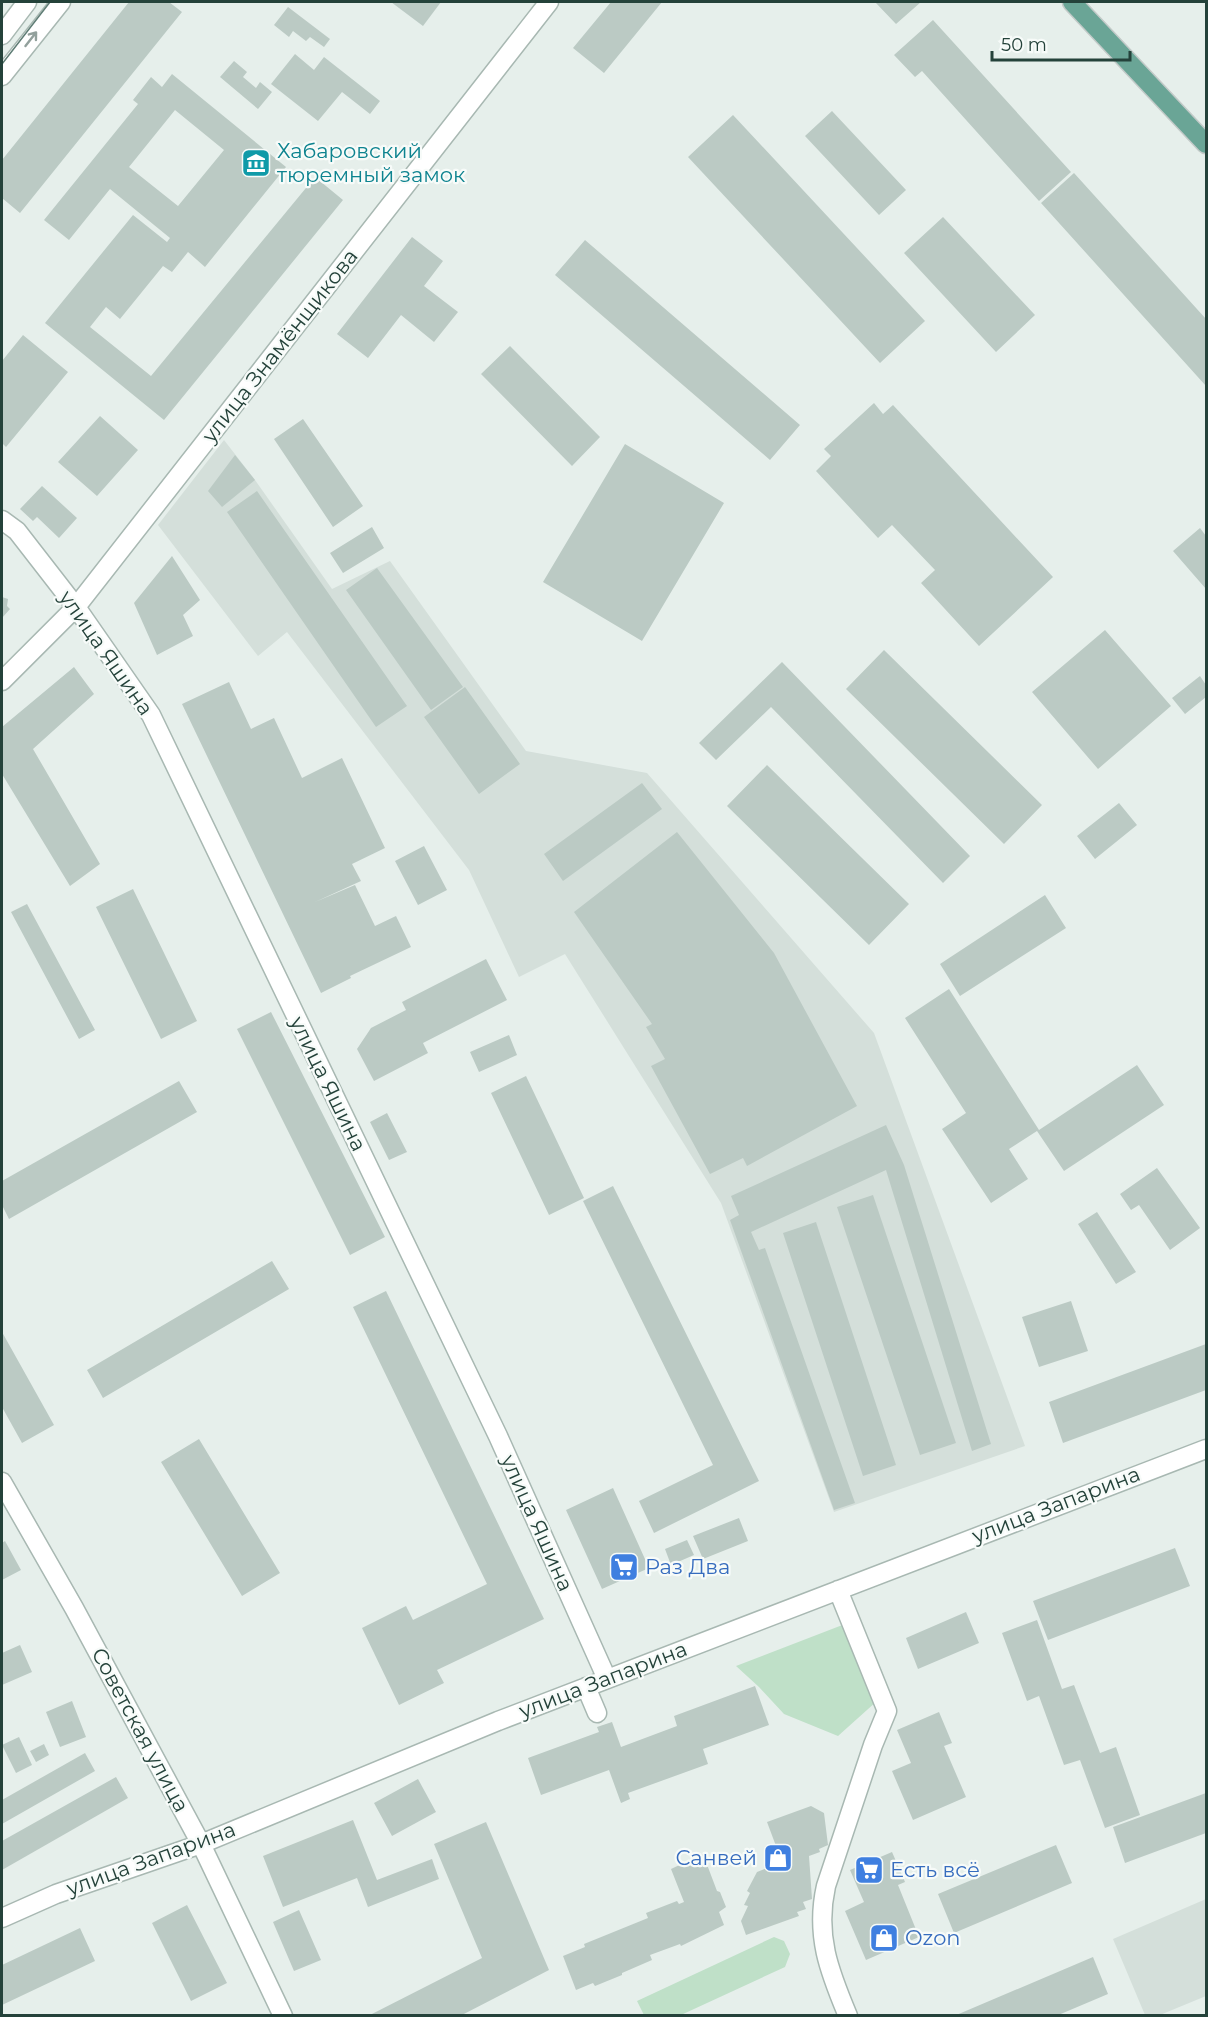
<svg xmlns="http://www.w3.org/2000/svg" width="1208" height="2017" font-family="Montserrat,sans-serif">
  <rect width="100%" height="100%" fill="#e6efeb"/>
  <!-- built -->
  <path fill="#d4dfda" d="M224,440L255,480L332,589L390,561L526,751L647,773L874,1033L1025,1446L834,1512L721,1203L565,954L519,977L469,870L287,632L258,656L158,525Z
    M1206,1899V1996L1160,2015H1145L1113,1939Z"/>
  <!-- green -->
  <path fill="#bfe0c8" d="M845,1624L877,1701L838,1736L784,1714L759,1687L736,1666Z
    M774,1937L784,1941L790,1954L785,1967L681,2015H644L637,2001Z"/>
  <!-- building -->
  <path fill="#bbcac4" fill-rule="evenodd" d="M129,2H169L182,12L20,213L2,198V160Z
    M391,2H441L423,26Z
    M611,2H662L604,73L573,48Z
    M875,2H921L896,24Z
    M288,7L330,39L324,47L310,37L306,41L293,31L289,37L274,25Z
    M933,20L1071,172L1039,201L922,71L915,77L894,55Z
    M295,54L314,70L324,57L380,101L370,114L342,92L318,121L271,84Z
    M234,61L247,72L243,77L256,88L260,82L272,92L258,109L220,77Z
    M172,74L286,167L205,267L188,252L172,272L163,266L120,319L106,307L90,327L151,376L315,177L343,200L164,420L45,323L133,215L167,242L170,238L110,189L69,240L44,220L138,104L133,100L151,77L162,87ZM175,110L224,150L178,206L129,167Z
    M832,111L906,190L879,215L805,136Z
    M733,115L925,321L880,363L688,157Z
    M1074,173L1206,319V386L1041,203Z
    M943,217L1035,315L996,352L904,253Z
    M412,237L443,261L424,286L458,312L434,342L401,315L368,358L337,334Z
    M585,240L800,425L770,460L555,275Z
    M23,335L68,372L6,447L2,443V361Z
    M510,346L600,437L572,466L481,374Z
    M874,403L883,414L893,405L1053,577L979,646L921,583L935,570L892,525L878,538L816,471L831,456L824,449Z
    M100,416L138,450L97,496L58,462Z
    M303,419L363,506L333,527L274,439Z
    M625,444L724,503L642,641L543,582Z
    M235,455L255,480L222,507L208,491Z
    M42,486L77,518L59,538L37,517L33,521L20,509Z
    M257,491L407,706L376,727L227,512Z
    M372,527L384,548L343,573L330,553Z
    M1200,528L1206,536V589L1173,551Z
    M172,556L200,600L183,615L193,636L157,655L134,603Z
    M377,568L463,687L431,710L346,590Z
    M2,597L8,599L7,606L10,609L2,618Z
    M1105,630L1171,706L1098,769L1032,692Z
    M884,650L1042,805L1004,844L846,689Z
    M782,662L970,856L943,883L771,707L716,760L699,743Z
    M74,667L94,694L33,749L100,864L70,886L2,774V727Z
    M1200,676L1206,685V697L1185,714L1172,698Z
    M229,682L251,729L274,718L302,778L342,758L385,848L352,864L361,881L315,902L355,885L375,926L396,916L411,947L350,976L351,978L321,993L182,704Z
    M465,687L520,764L479,794L424,717Z
    M767,765L909,904L869,945L727,806Z
    M642,783L662,809L563,881L544,854Z
    M1119,803L1137,825L1095,859L1077,836Z
    M677,832L774,953L857,1106L747,1166L743,1158L710,1174L651,1066L665,1059L646,1027L652,1024L574,912Z
    M424,846L447,890L418,905L395,861Z
    M133,889L197,1021L161,1039L96,907Z
    M1045,895L1066,928L960,996L940,964Z
    M27,904L95,1030L79,1039L11,912Z
    M486,959L507,1000L423,1043L428,1053L374,1081L357,1049L371,1028L406,1010L402,1002Z
    M949,989L1039,1130L1137,1065L1164,1105L1064,1171L1037,1131L1009,1149L1028,1179L991,1203L942,1129L966,1113L905,1018Z
    M271,1012L385,1237L350,1255L237,1029Z
    M509,1035L517,1055L479,1072L470,1052Z
    M526,1076L584,1198L549,1215L491,1093Z
    M179,1081L197,1112L9,1219L2,1205V1181Z
    M387,1113L407,1152L389,1160L370,1122Z
    M886,1125L904,1165L991,1444L972,1451L886,1170L751,1232L759,1250L765,1248L855,1503L834,1510L730,1220L739,1215L731,1196Z
    M1157,1168L1200,1228L1170,1250L1139,1205L1131,1210L1120,1194Z
    M613,1186L759,1481L654,1533L639,1501L713,1465L583,1201Z
    M873,1195L956,1443L920,1455L837,1207Z
    M1097,1212L1136,1272L1116,1284L1078,1224Z
    M816,1222L896,1465L863,1476L783,1233Z
    M272,1261L289,1289L103,1398L87,1370Z
    M386,1291L544,1619L437,1670L444,1683L399,1705L362,1628L406,1606L413,1620L487,1584L353,1307Z
    M1071,1301L1088,1351L1039,1367L1022,1317Z
    M2,1332L54,1425L22,1443L2,1407Z
    M1206,1344V1390L1063,1443L1049,1402Z
    M199,1439L280,1573L242,1596L161,1462Z
    M613,1488L649,1568L602,1589L566,1510Z
    M739,1518L748,1541L703,1559L693,1536Z
    M687,1540L694,1555L671,1565L665,1549Z
    M5,1541L21,1570L2,1580V1543Z
    M1175,1548L1190,1586L1048,1640L1033,1601Z
    M966,1612L979,1643L918,1669L906,1638Z
    M1037,1620L1062,1689L1074,1685L1100,1753L1116,1747L1140,1815L1105,1828L1080,1760L1064,1765L1039,1696L1027,1701L1002,1633Z
    M20,1645L32,1672L2,1685V1653Z
    M755,1686L769,1725L703,1749L708,1764L628,1793L630,1799L621,1803L609,1770L541,1795L528,1758L599,1732L597,1727L612,1722L621,1747L677,1726L674,1716Z
    M72,1701L86,1737L60,1747L46,1712Z
    M939,1712L952,1743L944,1746L966,1797L913,1820L892,1771L911,1763L897,1730Z
    M19,1737L32,1765L16,1773L2,1745Z
    M44,1744L49,1755L36,1762L30,1751Z
    M85,1753L95,1771L2,1824V1800Z
    M116,1777L128,1798L2,1870V1841Z
    M418,1779L436,1812L392,1836L374,1803Z
    M1206,1793V1833L1125,1863L1113,1827Z
    M811,1806L824,1813L828,1845L819,1849L820,1852L809,1856L812,1899L803,1902L806,1909L797,1912L799,1916L746,1935L741,1921L748,1906L744,1905L750,1893L747,1891L757,1872L782,1862L767,1822Z
    M353,1820L377,1880L432,1859L439,1879L368,1907L357,1878L283,1907L263,1856Z
    M486,1822L549,1970L460,2016H368L482,1958L434,1844Z
    M1056,1845L1072,1883L954,1933L938,1894Z
    M892,1852L905,1882L898,1885L919,1937L866,1960L845,1911L864,1902L850,1870Z
    M703,1854L717,1891L720,1892L726,1907L719,1912L724,1925L681,1946L680,1944L650,1955L652,1960L622,1973V1975L595,1986L593,1983L576,1990L563,1956L585,1947L584,1944L648,1918L646,1913L677,1901L679,1904L684,1902L671,1869Z
    M187,1905L227,1983L191,2001L152,1923Z
    M299,1910L321,1960L294,1971L273,1922Z
    M80,1928L95,1961L2,2005V1965Z
    M1093,1957L1108,1994L1056,2016H954Z"/>
  <g fill="none" stroke-linecap="round" stroke-linejoin="round">
    <!-- minor casing -->
    <g stroke="#a8b8b2" stroke-width="21">
      <path id="minor" d="M2,35L27,2
        M2,76L61,2
        M2,520L17,531L76,607L151,715L498,1436L607,1679
        M2,681L76,607L549,2
        M2,1482L74,1608L201,1844L283,2016
        M838,1590L887,1711L873,1745L826,1886C815,1935 829,1971 848,2016
        M586,1687L597,1713
        M2,1918L56,1894L201,1844L498,1721L1206,1449"/>
    </g>
    <!-- major casing -->
    <g stroke="#c2cac8" stroke-width="21">
      <path id="major" d="M1072,2L1206,144"/>
    </g>
    <!-- minor -->
    <use href="#minor" stroke="#fff" stroke-width="18"/>
    <!-- major -->
    <use href="#major" stroke="#6aa596" stroke-width="18"/>
    <!-- tram -->
    <path stroke="#5f7d75" stroke-width="1.5" d="M2,64L50,2"/>
  </g>
  <!-- one-way arrows -->
  <defs><path id="oneway-shaft" d="M-6 0H5M1.5-3L5.5 0L1.5 3" fill="none" stroke-width="1.6" stroke-linecap="round" stroke-linejoin="round" transform="scale(1.5)"/></defs>
  <use stroke="#92a09c" href="#oneway-shaft" transform="translate(31 39) rotate(-52)"/>
  <!-- icons -->
  <defs>
    <g id="museum-square" transform="scale(1.5)"><rect x="-9" y="-9" width="18" height="18" rx="4" fill="#0f9aa8" stroke="#f7fbf9"/><path d="M0-6L6-3V-2H-6V-3ZM-5-1h2V3h-2ZM-1-1h2V3h-2ZM3-1h2V3H3ZM-6 4H6V6H-6Z" fill="#fff"/></g>
    <g id="supermarket-square" transform="scale(1.5)"><rect x="-9" y="-9" width="18" height="18" rx="4" fill="#3f7fe0" stroke="#f7fbf9"/><path d="M-6-5.5h2.5l.6 2H6L4.5 2H-2.5L-4.4-4H-6ZM-1.5 3.2a1.3 1.3 0 1 0 .1 0ZM3 3.2a1.3 1.3 0 1 0 .1 0Z" fill="#fff"/></g>
    <g id="shop-square" transform="scale(1.5)"><rect x="-9" y="-9" width="18" height="18" rx="4" fill="#3f7fe0" stroke="#f7fbf9"/><path d="M-5-2.5h2.3a2.7 3.5 0 0 1 5.4 0H5L5.5 6h-11ZM-1.5-2.5h3a1.5 2.3 0 0 0-3 0Z" fill="#fff"/></g>
  </defs>
  <g fill-rule="evenodd">
    <use href="#museum-square" x="256" y="163"/>
    <use href="#supermarket-square" x="624" y="1567"/>
    <use href="#shop-square" x="778" y="1858"/>
    <use href="#supermarket-square" x="869" y="1870"/>
    <use href="#shop-square" x="884" y="1938"/>
  </g>
  <g text-anchor="middle" stroke-width="4.5" stroke-linejoin="round" paint-order="stroke">
    <!-- culture labels -->
    <g font-size="21" fill="#0d838f" stroke="#f7fbf9" text-anchor="start">
      <text x="277" y="158">Хабаровский<tspan x="277" dy="24">тюремный замок</tspan></text>
    </g>
    <!-- street labels -->
    <g font-size="21" fill="#24423a" stroke="#f7fbf9">
      <text transform="translate(280 346) rotate(-52)" y="7">улица Знамёнщикова</text>
      <text transform="translate(106 653) rotate(55)" y="7">улица Яшина</text>
      <text transform="translate(328 1084) rotate(64)" y="7">улица Яшина</text>
      <text transform="translate(1056 1505) rotate(-21)" y="7">улица Запарина</text>
      <text transform="translate(537 1523) rotate(66)" y="7">улица Яшина</text>
      <text transform="translate(603 1680) rotate(-21)" y="7">улица Запарина</text>
      <text transform="translate(140 1730) rotate(62)" y="7">Советская улица</text>
      <text transform="translate(151 1859) rotate(-20)" y="7">улица Запарина</text>
    </g>
    <!-- shop labels -->
    <g font-size="21" fill="#366cbe" stroke="#f7fbf9" text-anchor="start">
      <text x="645" y="1574">Раз Два</text>
      <text x="757" y="1865" text-anchor="end">Санвей</text>
      <text x="890" y="1877">Есть всё</text>
      <text x="905" y="1945">Ozon</text>
    </g>
  </g>
  <!-- border -->
  <rect width="1208" height="2017" fill="none" stroke="#24423a" stroke-width="6"/>
  <!-- scale -->
  <path d="M992 51v9h138v-9" fill="none" stroke="#24423a" stroke-width="3"/>
  <text x="1001" y="51" font-size="18" fill="#24423a" stroke="#f7fbf9" stroke-width="4.5" paint-order="stroke">50 m</text>
</svg>
